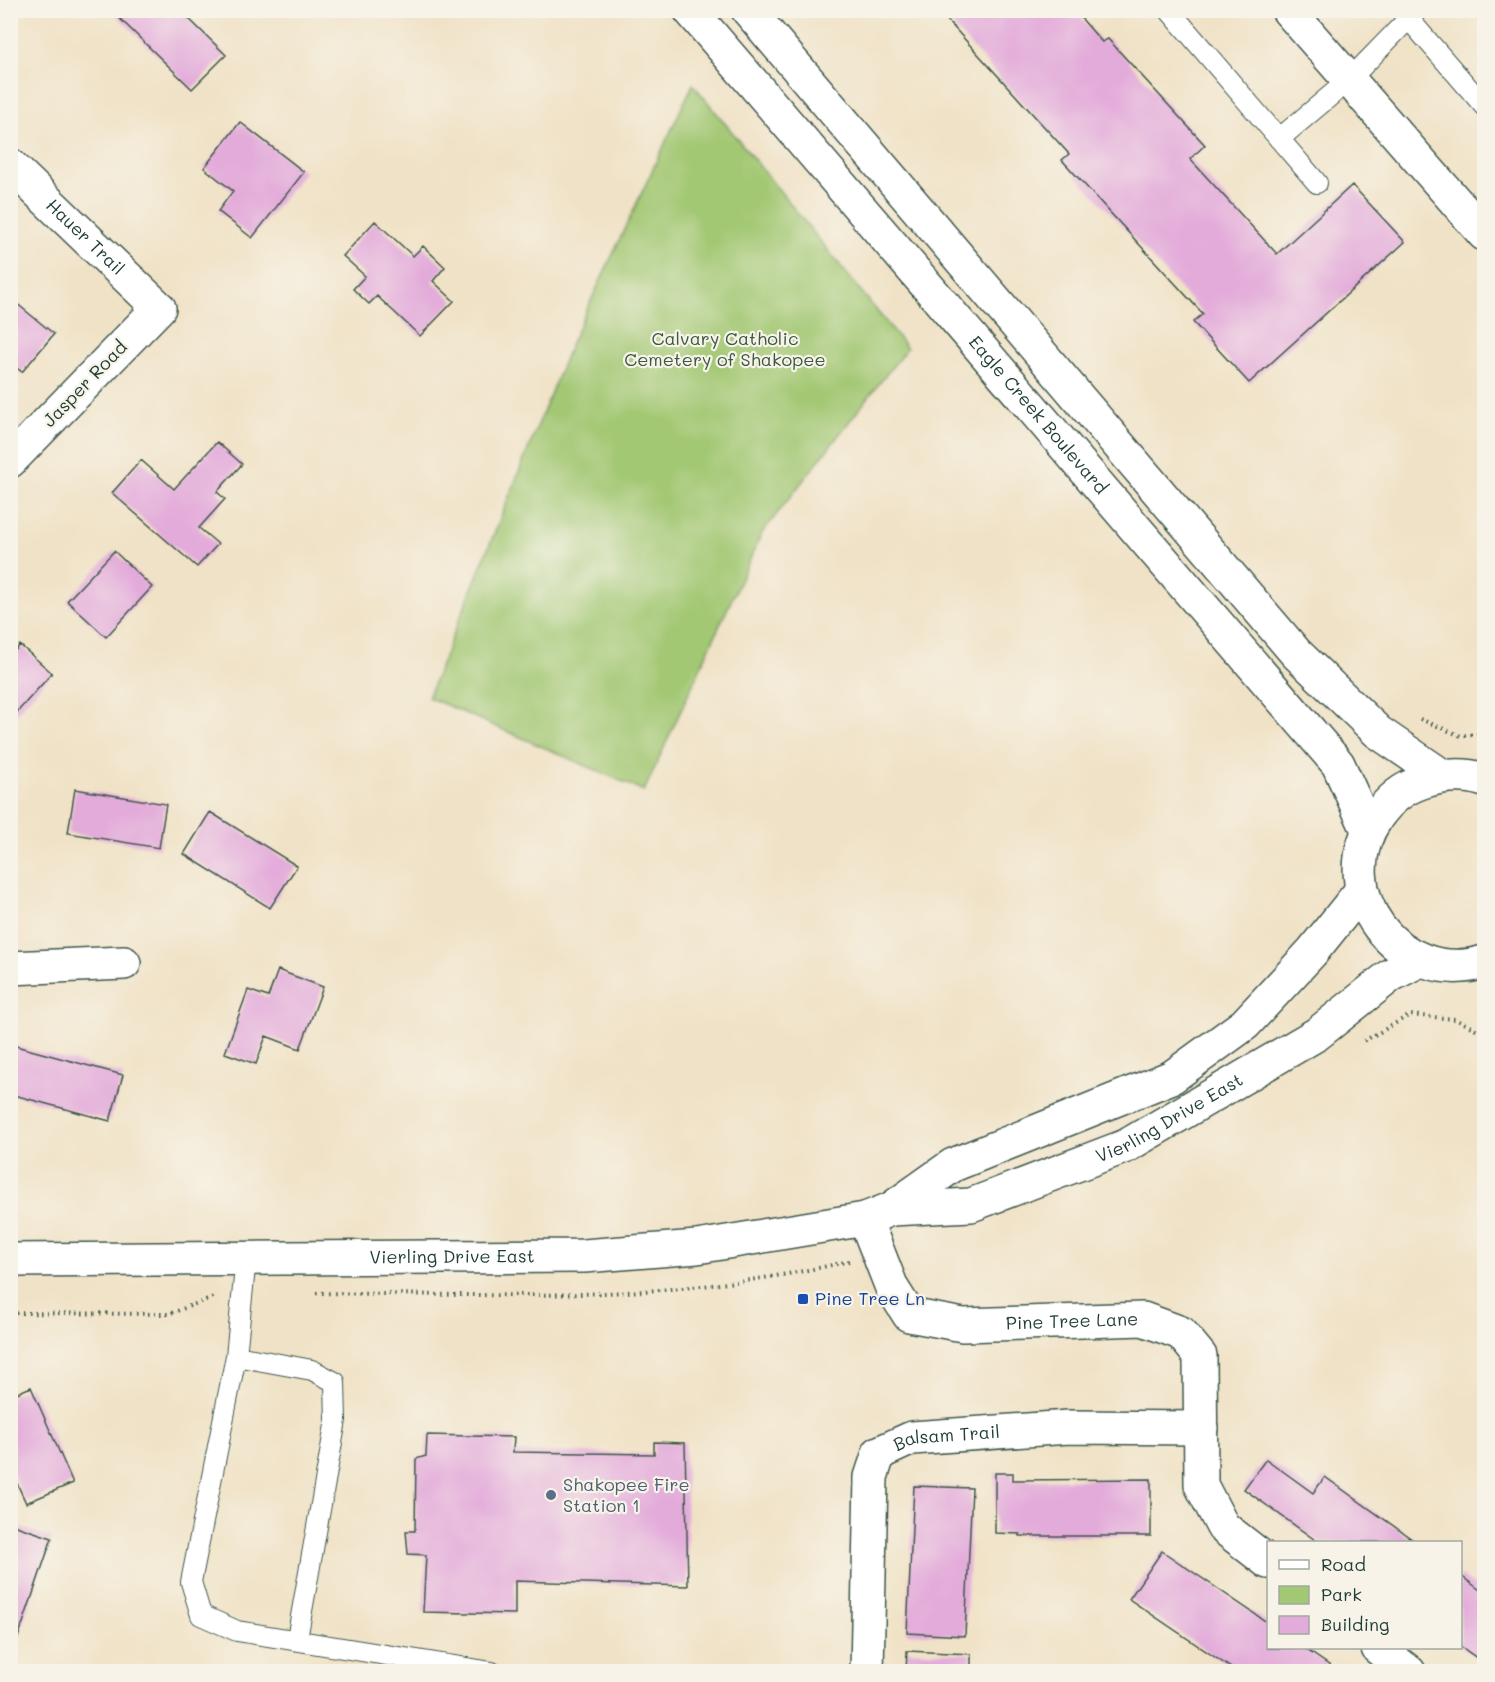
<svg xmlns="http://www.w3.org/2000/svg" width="1495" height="1682" font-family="Mali,sans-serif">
  <rect width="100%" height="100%" fill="#f7f3e8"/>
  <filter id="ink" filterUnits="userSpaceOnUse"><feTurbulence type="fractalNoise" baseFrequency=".0167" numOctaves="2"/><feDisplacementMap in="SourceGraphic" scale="12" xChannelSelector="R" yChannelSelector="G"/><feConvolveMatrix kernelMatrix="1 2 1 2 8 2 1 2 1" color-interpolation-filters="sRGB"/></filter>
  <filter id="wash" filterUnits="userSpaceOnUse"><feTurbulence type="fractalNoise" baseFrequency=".008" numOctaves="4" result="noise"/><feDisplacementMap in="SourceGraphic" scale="24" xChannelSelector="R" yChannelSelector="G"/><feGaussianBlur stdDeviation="1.35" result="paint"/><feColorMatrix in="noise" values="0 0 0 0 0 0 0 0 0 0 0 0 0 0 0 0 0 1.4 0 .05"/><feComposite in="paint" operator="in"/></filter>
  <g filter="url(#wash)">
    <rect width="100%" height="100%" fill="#f0e2c6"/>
    <!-- green -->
    <path fill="#a3c873" stroke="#618254" stroke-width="1.5" d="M693,84L907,348L762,533L644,791L428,697L572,341Z"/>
    <g id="blocks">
      <!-- building -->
      <path fill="#e3abda" d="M111,10H180L226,55L192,89Z
        M938,10H1074L1102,42L1108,39L1205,145L1190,159L1277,254L1352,185L1405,242L1249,383L1193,322L1203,314L1062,160L1069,154Z
        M240,122L304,172L252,238L218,211L233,191L204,168Z
        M375,221L413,256L423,246L445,267L433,281L454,301L420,336L377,296L369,304L353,289L365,276L343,256Z
        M10,298L54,334L22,372L10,363Z
        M217,442L242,464L217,492L225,499L199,528L218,544L197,567L112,493L141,460L174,489Z
        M114,551L152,587L106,637L67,601Z
        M20,645L52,673L10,720V656Z
        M75,789L166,804L159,848L68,833Z
        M210,812L297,866L270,908L184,854Z
        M278,970L323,987L300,1049L266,1036L256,1064L225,1053L248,990L268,997Z
        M12,1045L123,1075L110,1121L10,1094Z
        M31,1387L73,1483L26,1503L10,1468V1396Z
        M427,1435L514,1437L513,1452L654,1454V1442L685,1443L688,1586L515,1581V1614L423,1612L426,1555L408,1554L406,1531H415L416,1459L426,1456Z
        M1266,1459L1313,1493L1325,1477L1416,1542H1318L1244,1489Z
        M995,1473H1013V1480L1151,1479V1536H1020V1534L995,1533Z
        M914,1486L972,1488L965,1636L907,1633Z
        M10,1524L52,1538L11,1658L10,1657Z
        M1162,1551L1268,1623V1648H1304L1339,1672H1237L1129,1599Z
        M1460,1575L1484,1593V1663L1460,1646Z
        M907,1651L971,1654V1672H906Z"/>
    </g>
  </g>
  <g filter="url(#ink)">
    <use href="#blocks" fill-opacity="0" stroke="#3e564a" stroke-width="1.5"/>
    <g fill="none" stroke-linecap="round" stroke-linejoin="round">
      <!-- service casing -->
      <g stroke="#3e564a" stroke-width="22">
        <path id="service" d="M1169,10L1317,183
          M1401,10L1484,106
          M1279,139L1349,80L1417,10
          M246,1258L236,1356L191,1582L201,1615L237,1631L492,1672
          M236,1356L312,1370L335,1382L336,1420L297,1639"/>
      </g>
      <!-- minor casing -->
      <g stroke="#3e564a" stroke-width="36">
        <g id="minor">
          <path d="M1288,10L1484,234"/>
          <path id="s1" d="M10,165L159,308L10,461"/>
          <path d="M10,968L124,963"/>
          <path id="s2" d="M865,1219L892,1288L909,1315L963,1325L1143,1319L1181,1333L1200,1356L1201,1485L1223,1527L1268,1562"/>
          <path d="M1378,1648L1409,1672"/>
          <path id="s3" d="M867,1672L871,1477L879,1453L912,1438L1069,1427L1201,1428"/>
        </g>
      </g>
      <!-- tertiary casing -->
      <g stroke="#3e564a" stroke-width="36">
        <g id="tertiary">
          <path id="s4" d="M690,10L1338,764L1368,830"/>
          <path d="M748,10L1296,653L1378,732L1441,775"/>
          <path d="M1484,780C1464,773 1443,775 1422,782C1403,788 1388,801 1377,817C1326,891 1399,988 1484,962"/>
          <path id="s5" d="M891,1209L971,1205L1126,1146L1317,1034L1391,975L1420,960"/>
          <path id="s6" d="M10,1260L584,1256L697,1247L865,1219L891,1209L953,1165L1172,1077L1245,1024L1312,952L1361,891"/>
        </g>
      </g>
      <!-- path -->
      <path stroke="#3e564a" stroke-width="4" stroke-dasharray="1.5 4.5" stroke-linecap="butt" d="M1420,719L1461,736L1484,733
        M1364,1041L1410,1015L1455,1019L1484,1033
        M316,1293C498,1295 671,1304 849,1261
        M10,1313L169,1314L216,1296"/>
      <!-- service -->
      <use href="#service" stroke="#fff" stroke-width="20"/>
      <!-- minor -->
      <use href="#minor" stroke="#fff" stroke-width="33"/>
      <!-- tertiary -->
      <use href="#tertiary" stroke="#fff" stroke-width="33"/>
    </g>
  </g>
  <!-- markers -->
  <rect fill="#1a4fb4" stroke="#f7f3e8" stroke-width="2" x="797" y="1293" width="12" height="12" rx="3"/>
  <circle fill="#5c6f8a" stroke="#f7f3e8" stroke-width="2" cx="551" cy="1495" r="6"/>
  <g text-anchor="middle" stroke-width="4.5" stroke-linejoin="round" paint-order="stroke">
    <!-- street labels -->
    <g font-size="18" fill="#1f3d34" stroke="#f7f3e8">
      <text dy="6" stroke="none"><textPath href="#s1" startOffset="104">Hauer Trail</textPath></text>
      <text transform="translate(85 384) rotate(-46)" y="6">Jasper Road</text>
      <text dy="6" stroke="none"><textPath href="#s4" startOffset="534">Eagle Creek Boulevard</textPath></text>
      <text dy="6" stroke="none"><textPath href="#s5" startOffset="297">Vierling Drive East</textPath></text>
      <text dy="6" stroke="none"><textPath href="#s6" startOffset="442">Vierling Drive East</textPath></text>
      <text dy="6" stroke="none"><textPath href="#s2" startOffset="270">Pine Tree Lane</textPath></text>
      <text dy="6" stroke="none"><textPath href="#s3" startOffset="291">Balsam Trail</textPath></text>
    </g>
    <!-- park labels -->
    <g font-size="18" fill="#395941" stroke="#f7f3e8">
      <text x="725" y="345">Calvary Catholic<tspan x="725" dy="21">Cemetery of Shakopee</tspan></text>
    </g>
    <!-- transit labels -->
    <g font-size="18" fill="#164399" stroke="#f7f3e8" text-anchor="start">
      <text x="815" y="1305">Pine Tree Ln</text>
    </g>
    <!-- service labels -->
    <g font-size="18" fill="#4e5e75" stroke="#f7f3e8" text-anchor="start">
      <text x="563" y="1491">Shakopee Fire<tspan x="563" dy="21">Station 1</tspan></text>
    </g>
  </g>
  <!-- margin -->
  <rect width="1495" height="1682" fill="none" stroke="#f7f3e8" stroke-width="36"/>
  <!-- legend -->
  <rect x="1267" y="1541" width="195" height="108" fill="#f7f3e8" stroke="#a1aaa0" stroke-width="1.5"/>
  <rect x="1279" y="1560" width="30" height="9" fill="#ffffff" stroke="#a1aaa0" stroke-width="1.5"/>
  <text x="1321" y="1571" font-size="18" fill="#1f3d34">Road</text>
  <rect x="1279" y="1586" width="30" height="18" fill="#a3c873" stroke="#a1aaa0" stroke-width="1.5"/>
  <text x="1321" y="1601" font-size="18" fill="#1f3d34">Park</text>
  <rect x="1279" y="1616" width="30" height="18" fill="#e3abda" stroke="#a1aaa0" stroke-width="1.5"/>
  <text x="1321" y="1631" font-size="18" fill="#1f3d34">Building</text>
</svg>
